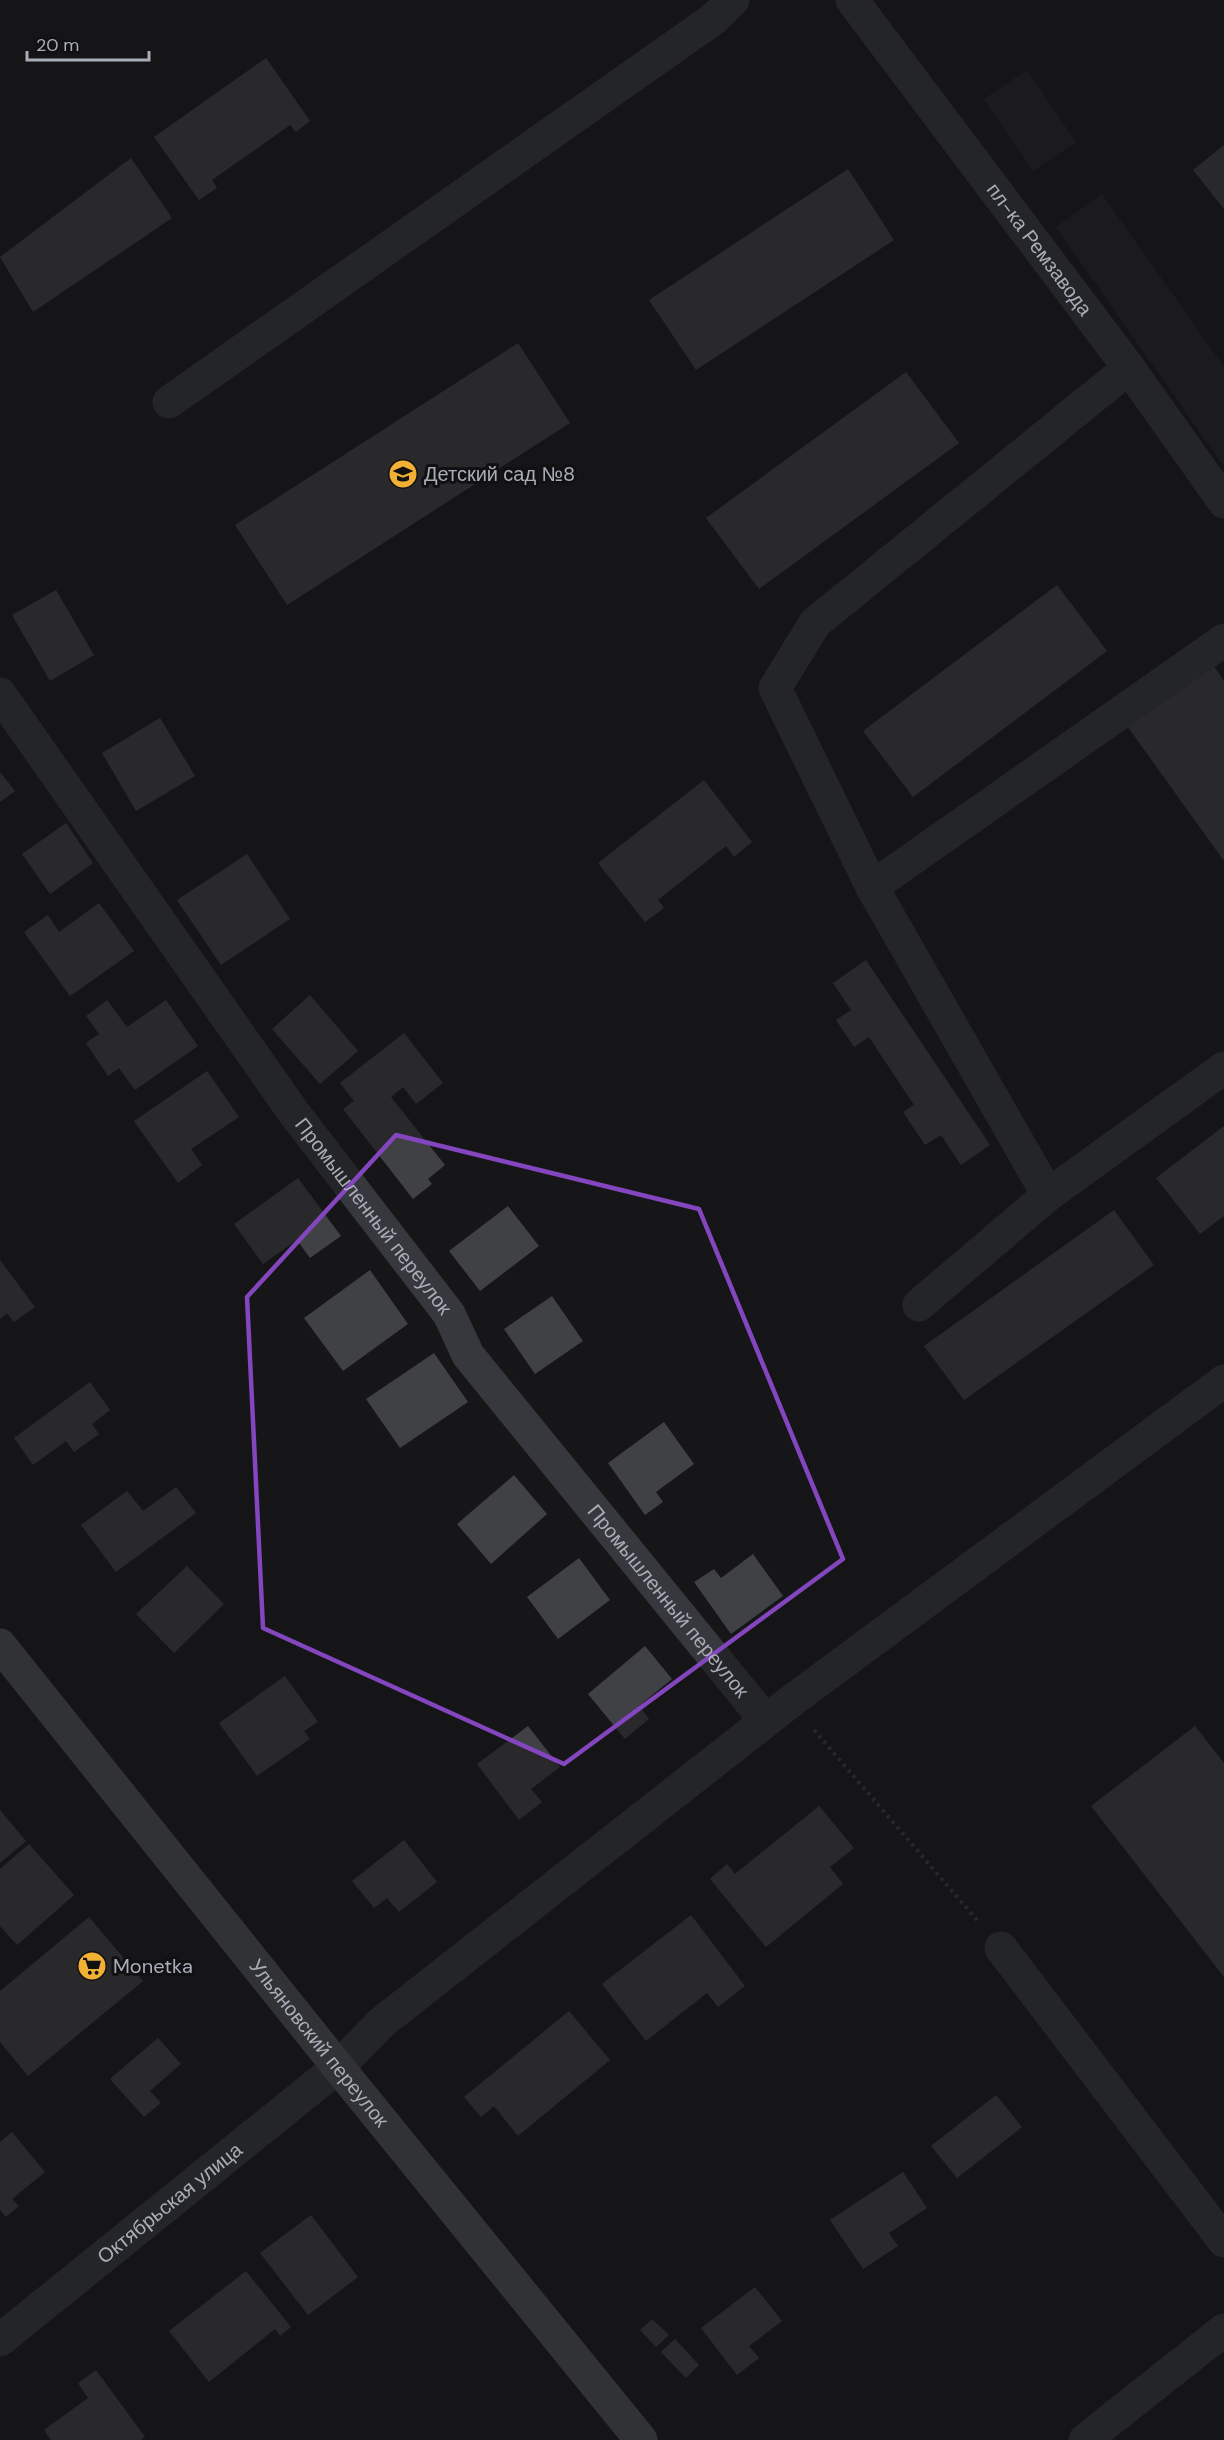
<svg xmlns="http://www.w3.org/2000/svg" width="1224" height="2440" font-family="'DM Sans',sans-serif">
  <rect width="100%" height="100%" fill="#161618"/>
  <!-- built -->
  <path fill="#222225" d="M1027,70L1076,142L1033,171L984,99Z
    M1102,194L1224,367V467L1056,227Z"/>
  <!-- building -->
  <path fill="#404145" d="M266,58L310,121L296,132L290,125L212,180L217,188L199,200L154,137Z
    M1224,145V209L1193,170Z
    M131,158L172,218L33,312L0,257Z
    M848,169L894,240L696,370L649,300Z
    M518,343L570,423L287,605L235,525Z
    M906,372L959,443L759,589L706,518Z
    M1057,585L1107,651L913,797L863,731Z
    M56,590L94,655L50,681L12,615Z
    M1211,662L1224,681V861L1125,723Z
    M160,718L195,776L136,811L102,753Z
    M0,772L15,791L0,802Z
    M704,780L752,842L734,857L726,846L658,900L664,908L645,922L598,863Z
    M66,823L93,863L50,894L22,854Z
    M247,854L290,919L221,965L177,900Z
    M99,903L134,951L70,996L24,932L48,915L59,932Z
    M866,960L990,1145L961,1165L941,1135L925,1145L903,1112L914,1105L869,1037L854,1047L836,1020L851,1010L833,983Z
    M310,995L358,1051L320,1084L272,1029Z
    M107,1000L127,1027L166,1000L198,1046L135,1090L119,1068L108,1076L86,1043L99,1034L86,1016Z
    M404,1033L443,1083L416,1104L403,1087L391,1097L445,1165L428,1179L432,1184L413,1199L343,1109L354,1101L340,1083Z
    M207,1071L239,1117L191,1149L202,1165L178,1183L134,1121Z
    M1224,1126V1216L1200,1234L1156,1178Z
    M298,1178L341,1236L310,1258L297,1240L263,1264L234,1224Z
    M508,1206L539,1246L480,1291L449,1251Z
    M1114,1210L1154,1265L964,1400L924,1346Z
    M0,1260L35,1307L14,1322L7,1313L0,1319Z
    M370,1270L408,1324L343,1371L304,1318Z
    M552,1296L583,1341L535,1374L504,1329Z
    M434,1353L468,1402L400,1448L366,1399Z
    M90,1382L110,1410L92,1424L99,1434L74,1452L66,1441L33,1465L14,1438Z
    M664,1422L694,1464L656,1492L663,1502L645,1515L608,1463Z
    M514,1475L547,1514L491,1564L457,1524Z
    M176,1487L196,1513L116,1572L81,1525L127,1491L143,1511Z
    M753,1554L783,1596L731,1634L694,1582L714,1569L721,1578Z
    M579,1558L610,1600L558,1639L527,1597Z
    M187,1566L224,1604L174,1653L136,1614Z
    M645,1646L672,1679L639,1706L649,1719L625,1739L588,1694Z
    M285,1676L318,1722L304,1731L310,1739L257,1776L219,1723Z
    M528,1726L560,1767L531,1789L542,1802L519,1820L477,1764Z
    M1195,1726L1224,1763V1977L1091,1806Z
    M819,1806L854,1848L830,1867L843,1884L766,1947L710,1879L727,1864L735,1874Z
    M0,1810L26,1841L0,1863Z
    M404,1840L437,1882L399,1912L387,1898L374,1908L352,1881Z
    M29,1844L74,1895L17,1945L0,1926V1869Z
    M691,1915L745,1986L718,2007L707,1993L646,2041L602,1984Z
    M89,1917L143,1981L28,2076L0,2042V1991Z
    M569,2011L610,2060L518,2136L494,2106L481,2117L464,2097Z
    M158,2038L181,2064L150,2091L161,2103L144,2117L110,2079Z
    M996,2095L1022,2127L957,2178L931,2146Z
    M12,2132L45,2172L12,2199L19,2206L6,2217L0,2210V2142Z
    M903,2172L927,2208L889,2233L898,2246L863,2269L830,2220Z
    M311,2215L358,2277L308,2315L260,2253Z
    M246,2271L291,2327L280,2336L275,2329L209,2382L169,2331Z
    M755,2287L782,2321L749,2346L759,2358L737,2375L701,2328Z
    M652,2319L669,2335L656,2347L640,2330Z
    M675,2339L699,2365L686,2378L661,2352Z
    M96,2370L145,2437L141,2440H51L44,2430L88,2398L78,2383Z"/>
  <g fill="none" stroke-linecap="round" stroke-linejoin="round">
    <!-- path -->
    <path stroke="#3d3f44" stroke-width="4" stroke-dasharray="3 4.5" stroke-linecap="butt" d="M814,1730L977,1920"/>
    <!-- minor -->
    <g stroke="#37383d" stroke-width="33">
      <path id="s1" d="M852,0L1129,368L1224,502"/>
      <path d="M1129,368L815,623L775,688L872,887L1224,640"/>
      <path d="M169,402L712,20L733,0"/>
      <path id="s2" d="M0,694L294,1113L449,1314L468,1355L766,1721"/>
      <path d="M872,887L1048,1195"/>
      <path d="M919,1305L1048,1195L1224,1068"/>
      <path d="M1001,1948L1224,2241"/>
      <path id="s3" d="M0,2340L338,2067L381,2023L790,1702L1224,1381"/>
      <path d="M1085,2440L1224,2330"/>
    </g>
    <!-- major -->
    <path stroke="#53555c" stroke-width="33" id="s4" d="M0,1645L338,2067L641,2440"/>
  </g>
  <!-- marked area -->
  <path d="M0 0H1224V2440H0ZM396,1135L699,1209L843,1559L564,1764L263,1628L247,1297Z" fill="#161618" fill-opacity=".55" fill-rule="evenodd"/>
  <path fill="none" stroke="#8446be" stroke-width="4.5" stroke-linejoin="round" d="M396,1135L699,1209L843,1559L564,1764L263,1628L247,1297Z"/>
  <!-- icons -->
  <defs>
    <g id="school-disc" transform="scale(1.5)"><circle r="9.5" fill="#f2b134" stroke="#111113"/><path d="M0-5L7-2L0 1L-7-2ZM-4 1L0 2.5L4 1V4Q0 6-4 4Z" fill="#111"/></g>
    <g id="supermarket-disc" transform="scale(1.5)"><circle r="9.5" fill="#f2b134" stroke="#111113"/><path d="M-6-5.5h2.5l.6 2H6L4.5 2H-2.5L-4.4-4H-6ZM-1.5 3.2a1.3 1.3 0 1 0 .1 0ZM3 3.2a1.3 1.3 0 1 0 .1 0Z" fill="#111"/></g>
  </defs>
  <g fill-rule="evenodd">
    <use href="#school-disc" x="403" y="474"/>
    <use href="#supermarket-disc" x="92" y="1966"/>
  </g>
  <g text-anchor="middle" stroke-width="6" stroke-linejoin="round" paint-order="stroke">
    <!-- street labels -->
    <g font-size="20" fill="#a8adb8" stroke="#111113">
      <text dy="7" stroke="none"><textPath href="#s1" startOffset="312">пл-ка Ремзавода</textPath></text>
      <text dy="7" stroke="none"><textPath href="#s2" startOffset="642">Промышленный переулок</textPath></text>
      <text dy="7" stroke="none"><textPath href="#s2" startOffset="1128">Промышленный переулок</textPath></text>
      <text dy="7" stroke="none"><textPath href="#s4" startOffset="510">Ульяновский переулок</textPath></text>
      <text dy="7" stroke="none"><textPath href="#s3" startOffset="218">Октябрьская улица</textPath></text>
    </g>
    <!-- poi labels -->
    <g font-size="20" fill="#a8adb8" stroke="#111113" text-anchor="start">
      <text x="424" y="481">Детский сад №8</text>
      <text x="113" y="1973">Monetka</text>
    </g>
  </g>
  <!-- scale -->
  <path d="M27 51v9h122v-9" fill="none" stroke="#a8adb8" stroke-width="3"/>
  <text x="36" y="51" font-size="18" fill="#a8adb8" stroke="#111113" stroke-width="4.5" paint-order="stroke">20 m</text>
</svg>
